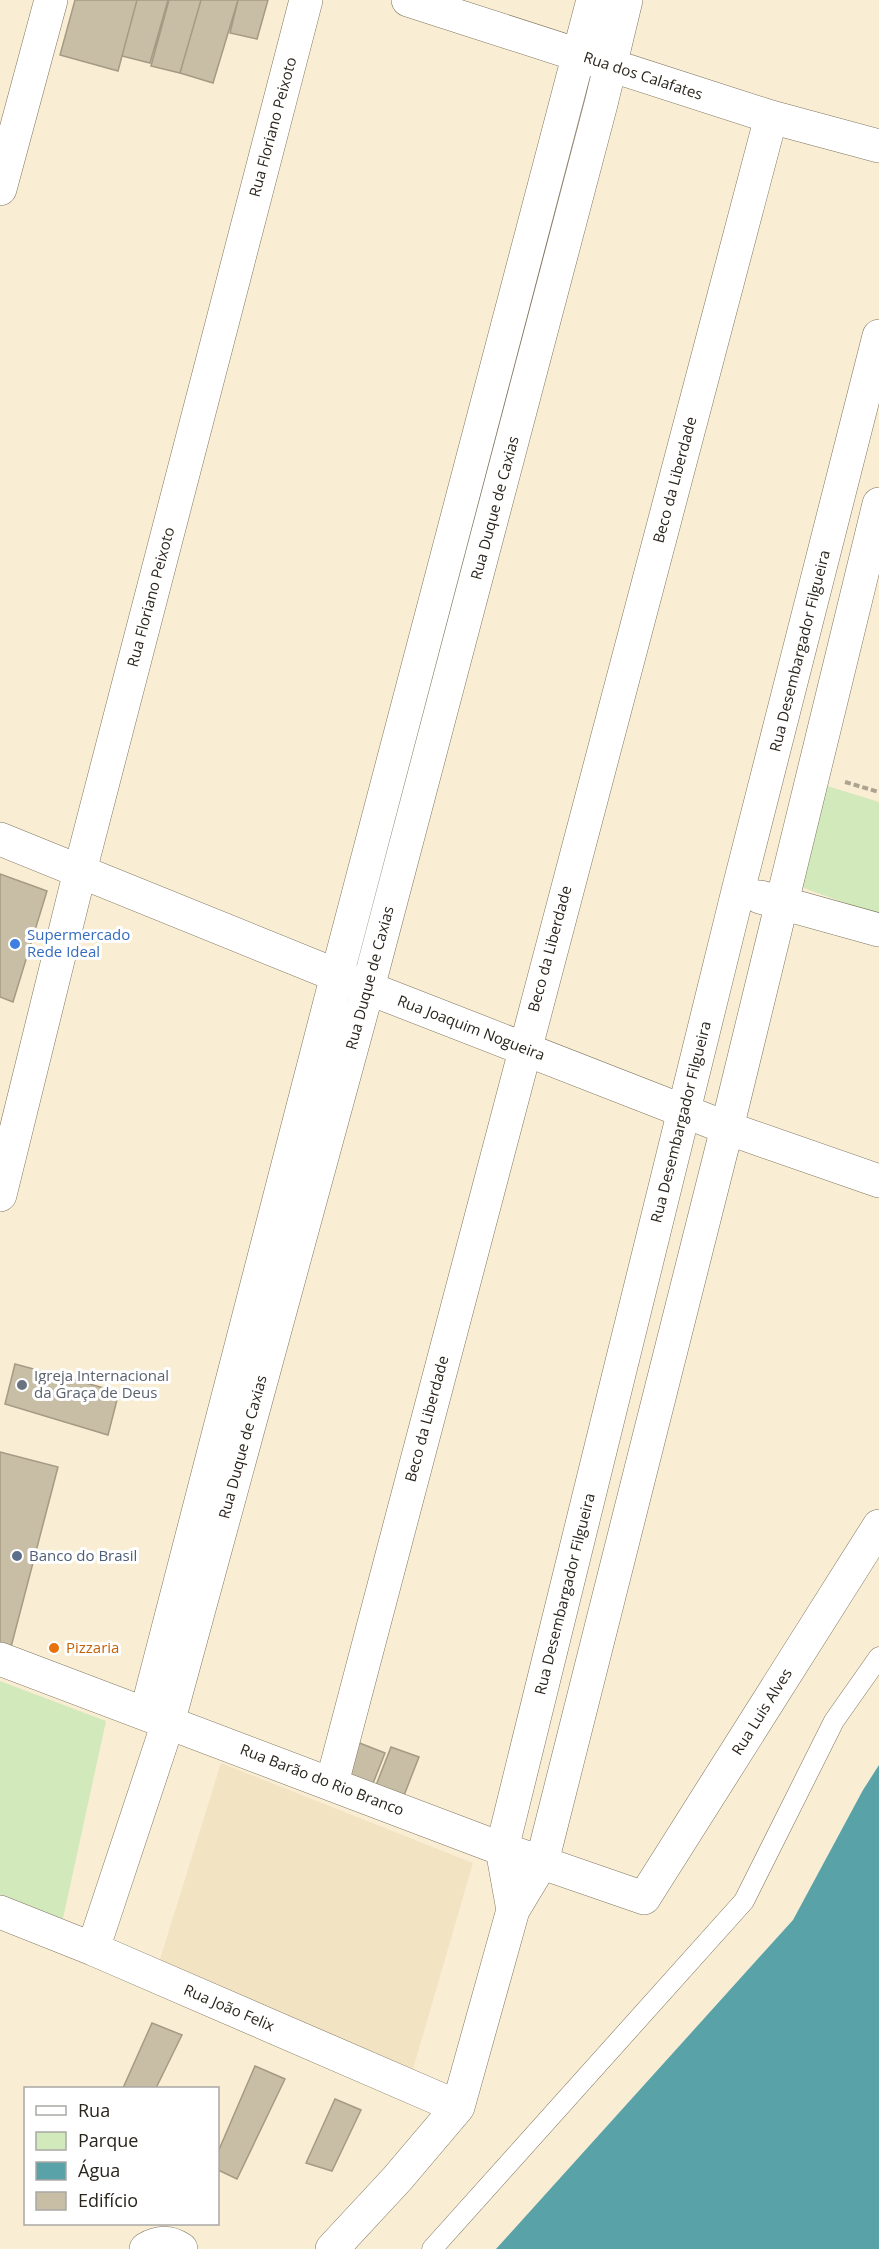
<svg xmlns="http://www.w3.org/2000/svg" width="879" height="2249" font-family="'Open Sans',sans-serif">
  <rect width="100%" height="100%" fill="#f9edd4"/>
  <!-- built -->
  <path fill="#f2e3c3" d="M221,1763L473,1863L411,2076L157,1969Z"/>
  <!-- green -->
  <path fill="#d2e9bb" d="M824,785L879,802V915L798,886Z
    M0,1681L106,1721L62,1923L0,1898Z"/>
  <!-- water -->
  <path fill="#59a2a8" d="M879,1765V2249H496L793,1920L863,1790Z"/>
  <!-- building -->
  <path fill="#c8bda5" stroke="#a59a83" stroke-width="1.5" d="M75,0H137L118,71L60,55Z
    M137,0H168L150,63L122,56Z
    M169,0H201L180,73L151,66Z
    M201,0H238L213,83L180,73Z
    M238,0H268L257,39L230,33Z
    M0,874L47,891L13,1002L0,997Z
    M15,1364L119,1392L108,1435L5,1404Z
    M0,1452L58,1467L10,1651L0,1646Z
    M357,1742L385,1753L370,1791L342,1780Z
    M391,1747L419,1757L401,1803L373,1793Z
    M152,2023L182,2035L156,2088H123Z
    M255,2066L285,2079L237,2179L218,2170V2152Z
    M335,2099L361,2110L332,2171L306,2163Z"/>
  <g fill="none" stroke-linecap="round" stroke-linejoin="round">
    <!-- service casing -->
    <g stroke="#7f755e" stroke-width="21">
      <path id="service" d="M432,2249L744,1901L834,1721L879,1657"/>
    </g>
    <!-- minor casing -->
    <g stroke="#7f755e" stroke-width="34">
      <path id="minor" d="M408,0L771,117L879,146
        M0,189L51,0
        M0,839L368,988L727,1128L879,1181
        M760,897L879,930
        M0,1195L80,871L306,0
        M0,1659L502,1849L644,1898L879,1526
        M146,1714L337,975L593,0
        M332,1783L771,117
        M513,1910L502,1849L738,891L879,336
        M0,1912L93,1949L458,2107
        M93,1949L168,1723L368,988L601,104L626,0
        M146,2249C158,2242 169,2241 181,2249
        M332,2249L397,2179L458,2107L513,1910L542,1862L727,1128L879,504"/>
    </g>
    <!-- path -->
    <path stroke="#aca390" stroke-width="4" stroke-dasharray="6 3" stroke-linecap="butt" d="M845,782L879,792"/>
    <!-- service -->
    <use href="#service" stroke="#fff" stroke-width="20"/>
    <!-- minor -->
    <use href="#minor" stroke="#fff" stroke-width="33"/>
  </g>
  <!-- markers -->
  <circle fill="#3f7fe0" stroke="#fff" stroke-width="2" cx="15" cy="944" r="6"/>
  <circle fill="#6b7280" stroke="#fff" stroke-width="2" cx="22" cy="1385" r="6"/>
  <circle fill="#5c6f8a" stroke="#fff" stroke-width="2" cx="17" cy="1556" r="6"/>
  <circle fill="#e8710a" stroke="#fff" stroke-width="2" cx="54" cy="1648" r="6"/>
  <g text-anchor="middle" stroke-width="6" stroke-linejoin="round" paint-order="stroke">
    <!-- street labels -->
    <g font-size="15" fill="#2a251c" stroke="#fff">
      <text transform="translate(643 76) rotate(18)" y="5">Rua dos Calafates</text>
      <text transform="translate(273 127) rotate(-75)" y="5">Rua Floriano Peixoto</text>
      <text transform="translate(675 480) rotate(-75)" y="5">Beco da Liberdade</text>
      <text transform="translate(495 508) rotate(-75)" y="5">Rua Duque de Caxias</text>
      <text transform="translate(151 597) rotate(-75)" y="5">Rua Floriano Peixoto</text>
      <text transform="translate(800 651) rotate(-76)" y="5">Rua Desembargador Filgueira</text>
      <text transform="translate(550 949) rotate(-75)" y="5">Beco da Liberdade</text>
      <text transform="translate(370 978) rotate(-75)" y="5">Rua Duque de Caxias</text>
      <text transform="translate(471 1028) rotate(21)" y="5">Rua Joaquim Nogueira</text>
      <text transform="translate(681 1122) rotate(-76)" y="5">Rua Desembargador Filgueira</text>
      <text transform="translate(427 1419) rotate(-75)" y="5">Beco da Liberdade</text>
      <text transform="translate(243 1447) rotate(-75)" y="5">Rua Duque de Caxias</text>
      <text transform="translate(565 1594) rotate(-76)" y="5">Rua Desembargador Filgueira</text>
      <text transform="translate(762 1712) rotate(-58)" y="5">Rua Luis Alves</text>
      <text transform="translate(322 1780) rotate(21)" y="5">Rua Barão do Rio Branco</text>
      <text transform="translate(229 2008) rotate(23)" y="5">Rua João Felix</text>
    </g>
    <!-- shop labels -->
    <g font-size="15" fill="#366cbe" stroke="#fff" text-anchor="start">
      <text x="27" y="940">Supermercado<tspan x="27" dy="17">Rede Ideal</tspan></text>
    </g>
    <!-- worship labels -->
    <g font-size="15" fill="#5b616d" stroke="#fff" text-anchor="start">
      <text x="34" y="1381">Igreja Internacional<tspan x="34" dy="17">da Graça de Deus</tspan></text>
    </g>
    <!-- service labels -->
    <g font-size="15" fill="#4e5e75" stroke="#fff" text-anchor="start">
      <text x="29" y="1561">Banco do Brasil</text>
    </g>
    <!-- food labels -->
    <g font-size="15" fill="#c56008" stroke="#fff" text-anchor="start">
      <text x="66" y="1653">Pizzaria</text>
    </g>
  </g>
  <!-- legend -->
  <rect x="24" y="2087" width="195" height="138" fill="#ffffff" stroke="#aaa8a4" stroke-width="1.5"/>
  <rect x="36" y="2106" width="30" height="9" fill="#ffffff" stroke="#aaa8a4" stroke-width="1.5"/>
  <text x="78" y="2117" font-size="18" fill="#2a251c">Rua</text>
  <rect x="36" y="2132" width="30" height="18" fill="#d2e9bb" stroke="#aaa8a4" stroke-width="1.5"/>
  <text x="78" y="2147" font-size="18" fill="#2a251c">Parque</text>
  <rect x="36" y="2162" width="30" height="18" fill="#59a2a8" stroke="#aaa8a4" stroke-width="1.5"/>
  <text x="78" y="2177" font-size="18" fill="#2a251c">Água</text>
  <rect x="36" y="2192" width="30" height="18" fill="#c8bda5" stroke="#aaa8a4" stroke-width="1.5"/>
  <text x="78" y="2207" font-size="18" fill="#2a251c">Edifício</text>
</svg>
